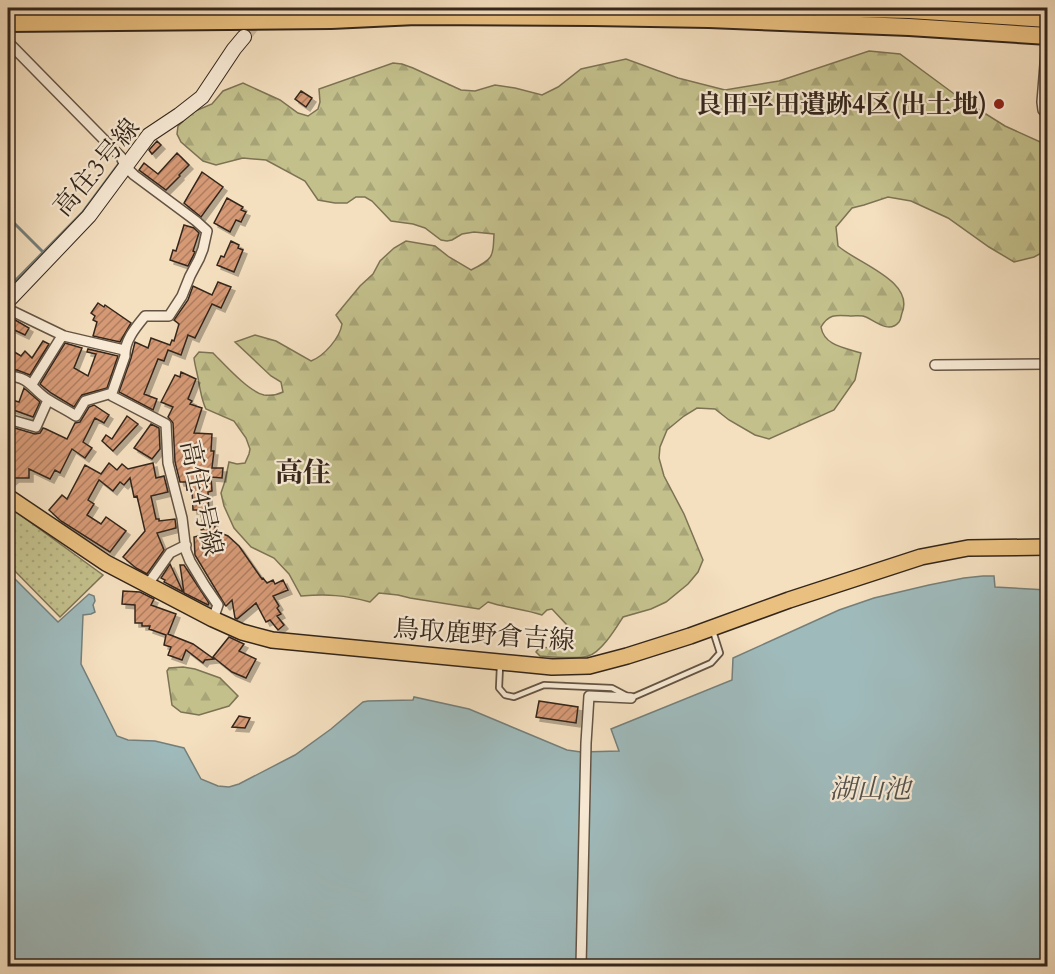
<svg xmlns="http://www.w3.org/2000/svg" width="1055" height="974" font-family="Cardo,'Noto Serif JP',serif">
  <defs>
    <pattern id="grass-dots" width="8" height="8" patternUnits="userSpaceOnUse" patternTransform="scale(1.5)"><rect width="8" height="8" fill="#c3c08c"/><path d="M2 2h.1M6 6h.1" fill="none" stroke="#a8a578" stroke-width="1.8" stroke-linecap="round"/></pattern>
    <pattern id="forest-firs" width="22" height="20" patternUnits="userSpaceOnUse" patternTransform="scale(1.5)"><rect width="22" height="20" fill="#c3c08c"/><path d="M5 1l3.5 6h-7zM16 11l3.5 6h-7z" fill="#a8a578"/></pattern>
    <pattern id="building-hatch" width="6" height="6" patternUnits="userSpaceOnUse" patternTransform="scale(1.5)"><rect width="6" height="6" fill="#d59975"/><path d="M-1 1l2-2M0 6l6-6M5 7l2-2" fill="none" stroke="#ae7d5f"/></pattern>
    <filter id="shadow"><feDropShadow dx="4" dy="4" stdDeviation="0" flood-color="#0004"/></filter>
  </defs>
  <rect width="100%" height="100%" fill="#f4dfbf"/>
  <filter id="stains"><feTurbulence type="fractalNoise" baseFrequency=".00333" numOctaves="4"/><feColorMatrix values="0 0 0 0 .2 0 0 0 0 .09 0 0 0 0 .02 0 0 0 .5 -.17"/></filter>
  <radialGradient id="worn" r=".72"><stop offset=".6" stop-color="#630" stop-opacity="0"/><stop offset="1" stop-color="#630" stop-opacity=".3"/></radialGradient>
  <!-- grass -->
  <path fill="url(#grass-dots)" stroke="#7c7354" stroke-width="1.5" d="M8,506L103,575L60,617L8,564Z"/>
  <!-- forest -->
  <path fill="url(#forest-firs)" stroke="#7c7354" stroke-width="1.5" d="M869,51L900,54L957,96L1005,126L1047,145V250L1034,257L1014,262L989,247L948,218L911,201L888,197L864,205L852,208L836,227L838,246C857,263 915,281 902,313C901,316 901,320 899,322C889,334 875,321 866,317C862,315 857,316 852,316C837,315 829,313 821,327C824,346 846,348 861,353L855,380L834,410L769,439L755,435L729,420L715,409L697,408L684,416L667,430L660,447L659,458L664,476L684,514L703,560L698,572L688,584L666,602L651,609L623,617C616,628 601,653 588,656C580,659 550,657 540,656L536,652L540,647L550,648L557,642L566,624L552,609L547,610L542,615C524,609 506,608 488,602L479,609L410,598L398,595L379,593L370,602C344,595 328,594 301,596L289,574L274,558L251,547L234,528L224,506L221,493L225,481L229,462L237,464L245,463L249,454L250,449L246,438L234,421L206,409C202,401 201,393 199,384C198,375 195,367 194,358L199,352L213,353C224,364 249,392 264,395C271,396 277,395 283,392L281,382L271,376L235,342L255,335L276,341L311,361C324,356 340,338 342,324L336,315L360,286L373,274L380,261L394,248L406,241L435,246L449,257L471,270C493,259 493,258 494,234L474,232L462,234L452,240L447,241L441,240L425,228L413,224L391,221L372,201L365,197H356L347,203H335L318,200L305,181L266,160L243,158L216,165L203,161L181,142L177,134L178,126L193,112L212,104L223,91L243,83L280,100L298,113L308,116L318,109L320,102L319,89L393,63L402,64L413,68L461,90L475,91L495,85L515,88L542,95L558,87L581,69L626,59L678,78L725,90L779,81Z
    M183,667L195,669L220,678L238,696L229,706L199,715L181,712L172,705L167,671L169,668Z"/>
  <!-- water -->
  <path fill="#9fbabb" stroke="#747f7b" stroke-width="1.5" d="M8,565L14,572L11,575L58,622L89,594L94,596L95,601L93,605L95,612L91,614L83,615L81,664L117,736L128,740L155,741L184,748L201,779L218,786L229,787L239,784L295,755L331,729L363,702L368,701L413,700L414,697L469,709L567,750L581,752L619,751L611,729L732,680L733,658L839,610L874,598L929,585L964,578L983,576H994L995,587L1047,590V966H8Z"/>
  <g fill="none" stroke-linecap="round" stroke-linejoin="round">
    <!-- stream -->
    <path stroke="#747f7b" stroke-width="3" d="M8,217L43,252
      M8,288L83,212L118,165"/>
  </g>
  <!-- building -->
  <path fill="url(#building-hatch)" stroke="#34261b" stroke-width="1.5" filter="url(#shadow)" d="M301,91L312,98L306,107L295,99Z
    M157,141L161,145L152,154L149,150Z
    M177,153L189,165L179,175L180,176L166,190L139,170L144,163L158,174Z
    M202,172L223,187L201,217L184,203Z
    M227,198L243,207L241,210L246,212L241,222L236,220L230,232L214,223Z
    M184,225L194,228L199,233L193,251L195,252L188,266L170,260L173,250L176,251Z
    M231,241L239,245L238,248L243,250L234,272L217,265L221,256L224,257Z
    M218,282L231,287L221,308L212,304L195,338L188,335L181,355L168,350L164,361L158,359L144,394L157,399L153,410L119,392L131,358L135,342L148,348L151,338L170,345L172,340L174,341L179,324L174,320L188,300L193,286L212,295Z
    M98,303L104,307L105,305L131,323L120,342L93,336L97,322L93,320L95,316L91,313Z
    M10,317L29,328L25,335L8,327V318Z
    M43,341L49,344L30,375L17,370L8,369V348L21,356L25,351L32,358Z
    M65,343L82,348L74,368L88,376L96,354L87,352L88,349L118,356L107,388L82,395L74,407L51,393L40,384Z
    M181,372L196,379L188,399L192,401L190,404L202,408L194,433L212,434L211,451H214L212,468H223L222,478L211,477L212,491L208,492L209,516L212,515L216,531L228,536L239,546L262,579L263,578L267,583L273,580L275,584L283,580L288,590L273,596L279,606L277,608L281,614L277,616L284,625L278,630L270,620L266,622L256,603L237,619L235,618L232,600L226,606L225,605L195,555L194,537L202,535L201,530L204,529L200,510H193L192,489L187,490L186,482H180L175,462L173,423L168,417L173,407L161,402L175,375L180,377Z
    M24,388L40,402L33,417L8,408L9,399L19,402Z
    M94,405L109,415L104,423L95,418L83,442L92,448L85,458L72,449L60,473L55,470L50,479L29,469V478H15L8,484V426L35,434L40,433L43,428L46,429L67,439L75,423L80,422L89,407Z
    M127,416L138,424L113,451L102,441L106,435L112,439Z
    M151,424L159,428L160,449L152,459L134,448Z
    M109,463L117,470L122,464L128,469L153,463L156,478L164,476L168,492L151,496L156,519H159V521L175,519L176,528L157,533L164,550L147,574L136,568L123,557L145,531L137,496L134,497L130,478L124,485L120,482L113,491L99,480L88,500L94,504L87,515L101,524L106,517L126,531L110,552L61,521L49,510L62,495L67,499L85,465L101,474Z
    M170,564L183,592L164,582L165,580L161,578Z
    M180,565H184L209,603L208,605L184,593Z
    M123,591L140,592L154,599L151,605L176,614L168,634L193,644L214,659L205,660L203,663L186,650L182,660L168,655L171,647L164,645L166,635L149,629L150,626H142V623H135V605L122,604Z
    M229,637L244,644L239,651L256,659L246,678L232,672L213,657Z
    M539,701L578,707L576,723L536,717Z
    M239,716L250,718L245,728L232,727Z"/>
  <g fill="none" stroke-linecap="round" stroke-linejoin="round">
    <!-- secondary-tunnel -->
    <path stroke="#ceba9e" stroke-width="14" stroke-dasharray="14 7" stroke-linecap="butt" d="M244,37L265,8"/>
    <!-- lane casing -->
    <g stroke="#645444" stroke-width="8">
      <path id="lane" d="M500,666L499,688L505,695L514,697L544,685L612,688L631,698L711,663L720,653L713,631"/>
    </g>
    <!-- street casing -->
    <g stroke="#645444" stroke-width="12">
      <path id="street" d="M8,42L121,157L125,166L134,175L196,221L207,231L203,249L199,259L190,276L182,296L169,316H145C136,327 124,341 125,356L112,393V396L116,398L166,424L168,463L182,518L186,551L190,561L205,586L218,605L213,619
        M1046,52L1042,102L1043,110L1048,115
        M8,311L10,310L64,336L124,350
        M935,365L1048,364
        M8,376C30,377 31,388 47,399C56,405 67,410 76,416L85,401L112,393
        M32,384L62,336
        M8,419L36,427L48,400
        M148,584L170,553L186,545
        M581,966L586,743L589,696L631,698"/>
    </g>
    <!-- secondary casing -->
    <g stroke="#34261b" stroke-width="16">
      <path id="secondary" d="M8,301L89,216L149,135L179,115L202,97L234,49L244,37"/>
    </g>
    <!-- primary casing -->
    <g stroke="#34261b" stroke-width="18">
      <path id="primary" d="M8,497L106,563L213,619L242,632L272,640L552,667L589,666L627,656L690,636L789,600L921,557L968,548L1048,547"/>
    </g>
    <!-- highway casing -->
    <g stroke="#34261b" stroke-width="20">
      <path id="highway" d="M819,8L909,10L1048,19
        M8,23L331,20L416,16L592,17L709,19L909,27L1048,36"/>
    </g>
    <!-- lane -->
    <use href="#lane" stroke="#f8ead5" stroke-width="4.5"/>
    <!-- street -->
    <use href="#street" stroke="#f8ead5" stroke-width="9"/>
    <!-- secondary -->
    <use href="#secondary" stroke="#f8ead5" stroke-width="14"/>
    <!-- primary -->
    <use href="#primary" stroke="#eac080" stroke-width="15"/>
    <!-- highway -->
    <use href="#highway" stroke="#eac080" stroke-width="16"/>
  </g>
  <!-- markers -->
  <circle fill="#8f2418" stroke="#f8ead5" stroke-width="2" cx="999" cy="104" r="6"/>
  <g text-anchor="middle" stroke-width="4.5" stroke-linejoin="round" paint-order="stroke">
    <!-- poi labels -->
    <g font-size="26" font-weight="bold" fill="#34261b" stroke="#f8ead5" text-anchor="end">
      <text x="987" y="113">良田平田遺跡4区(出土地)</text>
    </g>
    <!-- street labels -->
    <g font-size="26" fill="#34261b" stroke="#f8ead5">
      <text transform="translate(96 167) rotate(-50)" y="9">高住3号線</text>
      <text transform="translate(202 498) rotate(78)" y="9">高住4号線</text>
      <text transform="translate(484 634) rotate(4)" y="9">鳥取鹿野倉吉線</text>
    </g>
    <!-- water labels -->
    <g font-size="27" font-style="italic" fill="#54524b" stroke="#f8ead5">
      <text x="870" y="798">湖山池</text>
    </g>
    <!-- quarter labels -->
    <g font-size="28" font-weight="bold" fill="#34261b" stroke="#f8ead5">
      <text x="303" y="482">高住</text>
    </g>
  </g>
  <!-- margin -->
  <rect width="1055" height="974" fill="none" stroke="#f4dfbf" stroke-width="30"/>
  <rect x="9" y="9" width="1037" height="956" fill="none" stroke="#34261b" stroke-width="3"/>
  <rect x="15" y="15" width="1025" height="944" fill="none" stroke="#34261b" stroke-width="1.5"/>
  <rect width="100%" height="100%" filter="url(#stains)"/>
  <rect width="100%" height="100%" fill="url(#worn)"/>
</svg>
